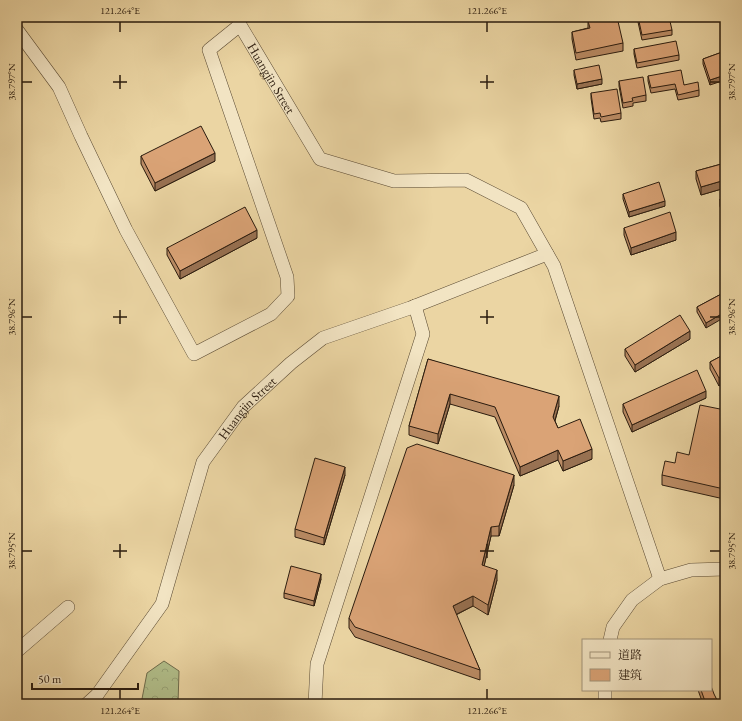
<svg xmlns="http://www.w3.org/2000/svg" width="742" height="721" font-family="'EB Garamond','Noto Serif SC',serif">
  <defs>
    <pattern id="forest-crowns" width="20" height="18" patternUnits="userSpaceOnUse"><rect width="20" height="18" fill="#b1be8a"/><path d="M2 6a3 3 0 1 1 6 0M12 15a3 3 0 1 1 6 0" fill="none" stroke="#98a376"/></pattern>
  </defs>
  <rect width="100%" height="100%" fill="#ebd5a3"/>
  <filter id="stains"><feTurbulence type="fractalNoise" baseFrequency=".005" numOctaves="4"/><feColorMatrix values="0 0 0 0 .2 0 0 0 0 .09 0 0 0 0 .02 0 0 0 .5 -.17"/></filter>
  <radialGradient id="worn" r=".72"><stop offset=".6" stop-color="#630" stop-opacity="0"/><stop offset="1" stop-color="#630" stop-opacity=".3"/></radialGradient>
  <!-- forest -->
  <path fill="url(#forest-crowns)" stroke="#6e6c4c" d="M164,661L179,671L178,704H141L147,673Z"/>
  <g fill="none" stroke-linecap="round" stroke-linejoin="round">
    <!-- street casing -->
    <g stroke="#5a4a33" stroke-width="14">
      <g id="street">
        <path id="s1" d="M238,17L240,25L320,159L394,181L466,180L521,208L554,266L660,579"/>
        <path d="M17,30L59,87L81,136L126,230L194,354L271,314L288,296L287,277L209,50L240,25"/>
        <path d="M610,640L613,627L632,600L660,579L691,570L725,569"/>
        <path d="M17,651L68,607"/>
        <path d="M605,690V704"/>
        <path id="s2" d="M87,704L97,695L162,604L203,462L243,407L291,363L323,338L410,308L547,254"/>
        <path d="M315,704L317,664L423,334L415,306"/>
      </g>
    </g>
    <!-- street -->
    <use href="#street" stroke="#f2e4c3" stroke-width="13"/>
  </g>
  <!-- wall -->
  <path fill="#bb8c65" stroke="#2a1b0e" d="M638,17L672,30V35L642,40L638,22Z
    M588,21L623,43V51L576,60L572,39V32L588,28Z
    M634,49L679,55V60L637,68L634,54Z
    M725,51L710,85L703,64V59Z
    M574,70L602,84L577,89L574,75Z
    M648,76L684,85L699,90V96L678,100L675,89L651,93L648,81Z
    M619,81L646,95V101L633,103V106L623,108L619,86Z
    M591,93L621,113V119L601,122L600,118L594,119L591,98Z
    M141,156L215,161L155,191L141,164Z
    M725,163V188L701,195L696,179V171Z
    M623,194L665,206L629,217L623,199Z
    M725,198V224L720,206V199Z
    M624,228L676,240L631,255L624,235Z
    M257,238L180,279L167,255V248Z
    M725,292L706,328L697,312V307Z
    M690,339L635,372L625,356V349Z
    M725,354L719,386L710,369V362Z
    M428,359L559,406L555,421L558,428L592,459L563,471L558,460L520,476L495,417L450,404L438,444L409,435V426Z
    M706,398L632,432L623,412V404Z
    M725,410L724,499L662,485V475L675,463L689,455Z
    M345,475L324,545L295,537V529Z
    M514,485L499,536H491L484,566L497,580L488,615L473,606L456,615L480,670V680L355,637L349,628V618Z
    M321,579L314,606L284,598V593Z
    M698,690H711L719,704H703Z"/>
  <!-- shaded-wall -->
  <path fill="#997253" stroke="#2a1b0e" d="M725,75V80L710,85V80Z
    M602,79V84L577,89V84Z
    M215,153V161L155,191V183Z
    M725,180V188L701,195V187Z
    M665,201V206L629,217V212Z
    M257,230V238L180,279V271Z
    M676,232V240L631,255V248Z
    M725,312V317L706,328V323Z
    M690,331V339L635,372V365Z
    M725,375V383L719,386V378Z
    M706,391V398L632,432V425Z
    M450,394V404L438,444V434Z
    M559,396V406L553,427V417Z
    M592,449V459L563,471V461Z
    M558,450V460L520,476V467Z
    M345,467V475L324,545V538Z
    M514,475V485L499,536V526Z
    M725,484V494L724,499V489Z
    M491,527V536L482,575V565Z
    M497,570V580L488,615V605Z
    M321,574V579L314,606V601Z
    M473,596V606L453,616V606Z"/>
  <!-- building -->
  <path fill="#daa376" stroke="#2a1b0e" d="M607,17H617L623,43L576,53L572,32L590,28L588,21Z
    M638,17H669L672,30L642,35Z
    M676,41L679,55L637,63L634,49Z
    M725,51V75L710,80L703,59Z
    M599,65L602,79L577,84L574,70Z
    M681,70L684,85L698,82L699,90L678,95L675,84L651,88L648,76Z
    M643,77L646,95L632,98L633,101L623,103L619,81Z
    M617,89L621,113L601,117L600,113L594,114L591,93Z
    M201,126L215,153L155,183L141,156Z
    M725,163V180L701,187L696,171Z
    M659,182L665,201L629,212L623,194Z
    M725,198V216L720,199Z
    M245,207L257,230L180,271L167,248Z
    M670,212L676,232L631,248L624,228Z
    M725,292V312L706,323L697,307Z
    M680,315L690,331L635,365L625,349Z
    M725,354V375L719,378L710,362Z
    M428,359L559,396L553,417L558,428L580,419L592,449L563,461L558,450L520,467L495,407L450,394L438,434L409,426Z
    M697,370L706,391L632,425L623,404Z
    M700,405L725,410V457L723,464L725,465V484L724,489L662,475L665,461L675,463L677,452L689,455Z
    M417,444L514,475L499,526L491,527L482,565L497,570L488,605L473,596L453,606L480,670L355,627L349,618L407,448Z
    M315,458L345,467L324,538L295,529Z
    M291,566L321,574L314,601L284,593Z
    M711,686L714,694L719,704H706L701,690H711Z"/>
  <!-- ticks -->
  <path fill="none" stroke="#2a1b0e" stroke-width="1.5" d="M120,22V32M487,22V32M120,75V89M487,75V89M22,82H32M113,82H127M480,82H494M710,82H720M120,310V324M487,310V324M22,317H32M113,317H127M480,317H494M710,317H720M120,544V558M487,544V558M22,551H32M113,551H127M480,551H494M710,551H720M120,689V699M487,689V699"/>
  <g text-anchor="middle" stroke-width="3.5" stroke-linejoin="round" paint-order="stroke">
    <!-- street labels -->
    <g font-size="13" fill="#2a1b0e" stroke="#f2e4c3">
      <text dy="5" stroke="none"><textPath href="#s1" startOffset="70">Huangjin Street</textPath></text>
      <text dy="5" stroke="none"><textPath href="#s2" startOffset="343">Huangjin Street</textPath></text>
    </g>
  </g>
  <!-- margin -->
  <rect width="742" height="721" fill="none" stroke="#ebd5a3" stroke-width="44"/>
  <!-- legend -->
  <rect x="582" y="639" width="130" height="52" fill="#f2e4c3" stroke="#a2947b"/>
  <rect x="590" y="652" width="20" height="6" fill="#f2e4c3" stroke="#a2947b"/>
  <text x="618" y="659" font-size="12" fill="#2a1b0e">道路</text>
  <rect x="590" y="669" width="20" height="12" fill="#daa376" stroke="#a2947b"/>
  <text x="618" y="679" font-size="12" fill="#2a1b0e">建筑</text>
  <!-- scale -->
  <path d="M32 683v6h106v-6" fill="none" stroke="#2a1b0e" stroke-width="2"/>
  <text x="38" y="683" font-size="12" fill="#2a1b0e" stroke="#f2e4c3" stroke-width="3" paint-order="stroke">50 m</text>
  <rect x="22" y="22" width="698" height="677" fill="none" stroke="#2a1b0e" stroke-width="1.5"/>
  <g font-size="10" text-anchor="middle" fill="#2a1b0e">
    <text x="120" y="14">121.264°E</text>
    <text x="487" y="14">121.266°E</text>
    <text transform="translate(11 82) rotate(-90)" y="4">38.797°N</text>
    <text transform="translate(731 82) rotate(-90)" y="4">38.797°N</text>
    <text transform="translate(11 317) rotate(-90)" y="4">38.796°N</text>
    <text transform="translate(731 317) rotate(-90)" y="4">38.796°N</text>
    <text transform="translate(11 551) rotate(-90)" y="4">38.795°N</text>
    <text transform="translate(731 551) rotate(-90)" y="4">38.795°N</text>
    <text x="120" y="714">121.264°E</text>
    <text x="487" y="714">121.266°E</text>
  </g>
  <rect width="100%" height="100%" filter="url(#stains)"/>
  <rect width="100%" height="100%" fill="url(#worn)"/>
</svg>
